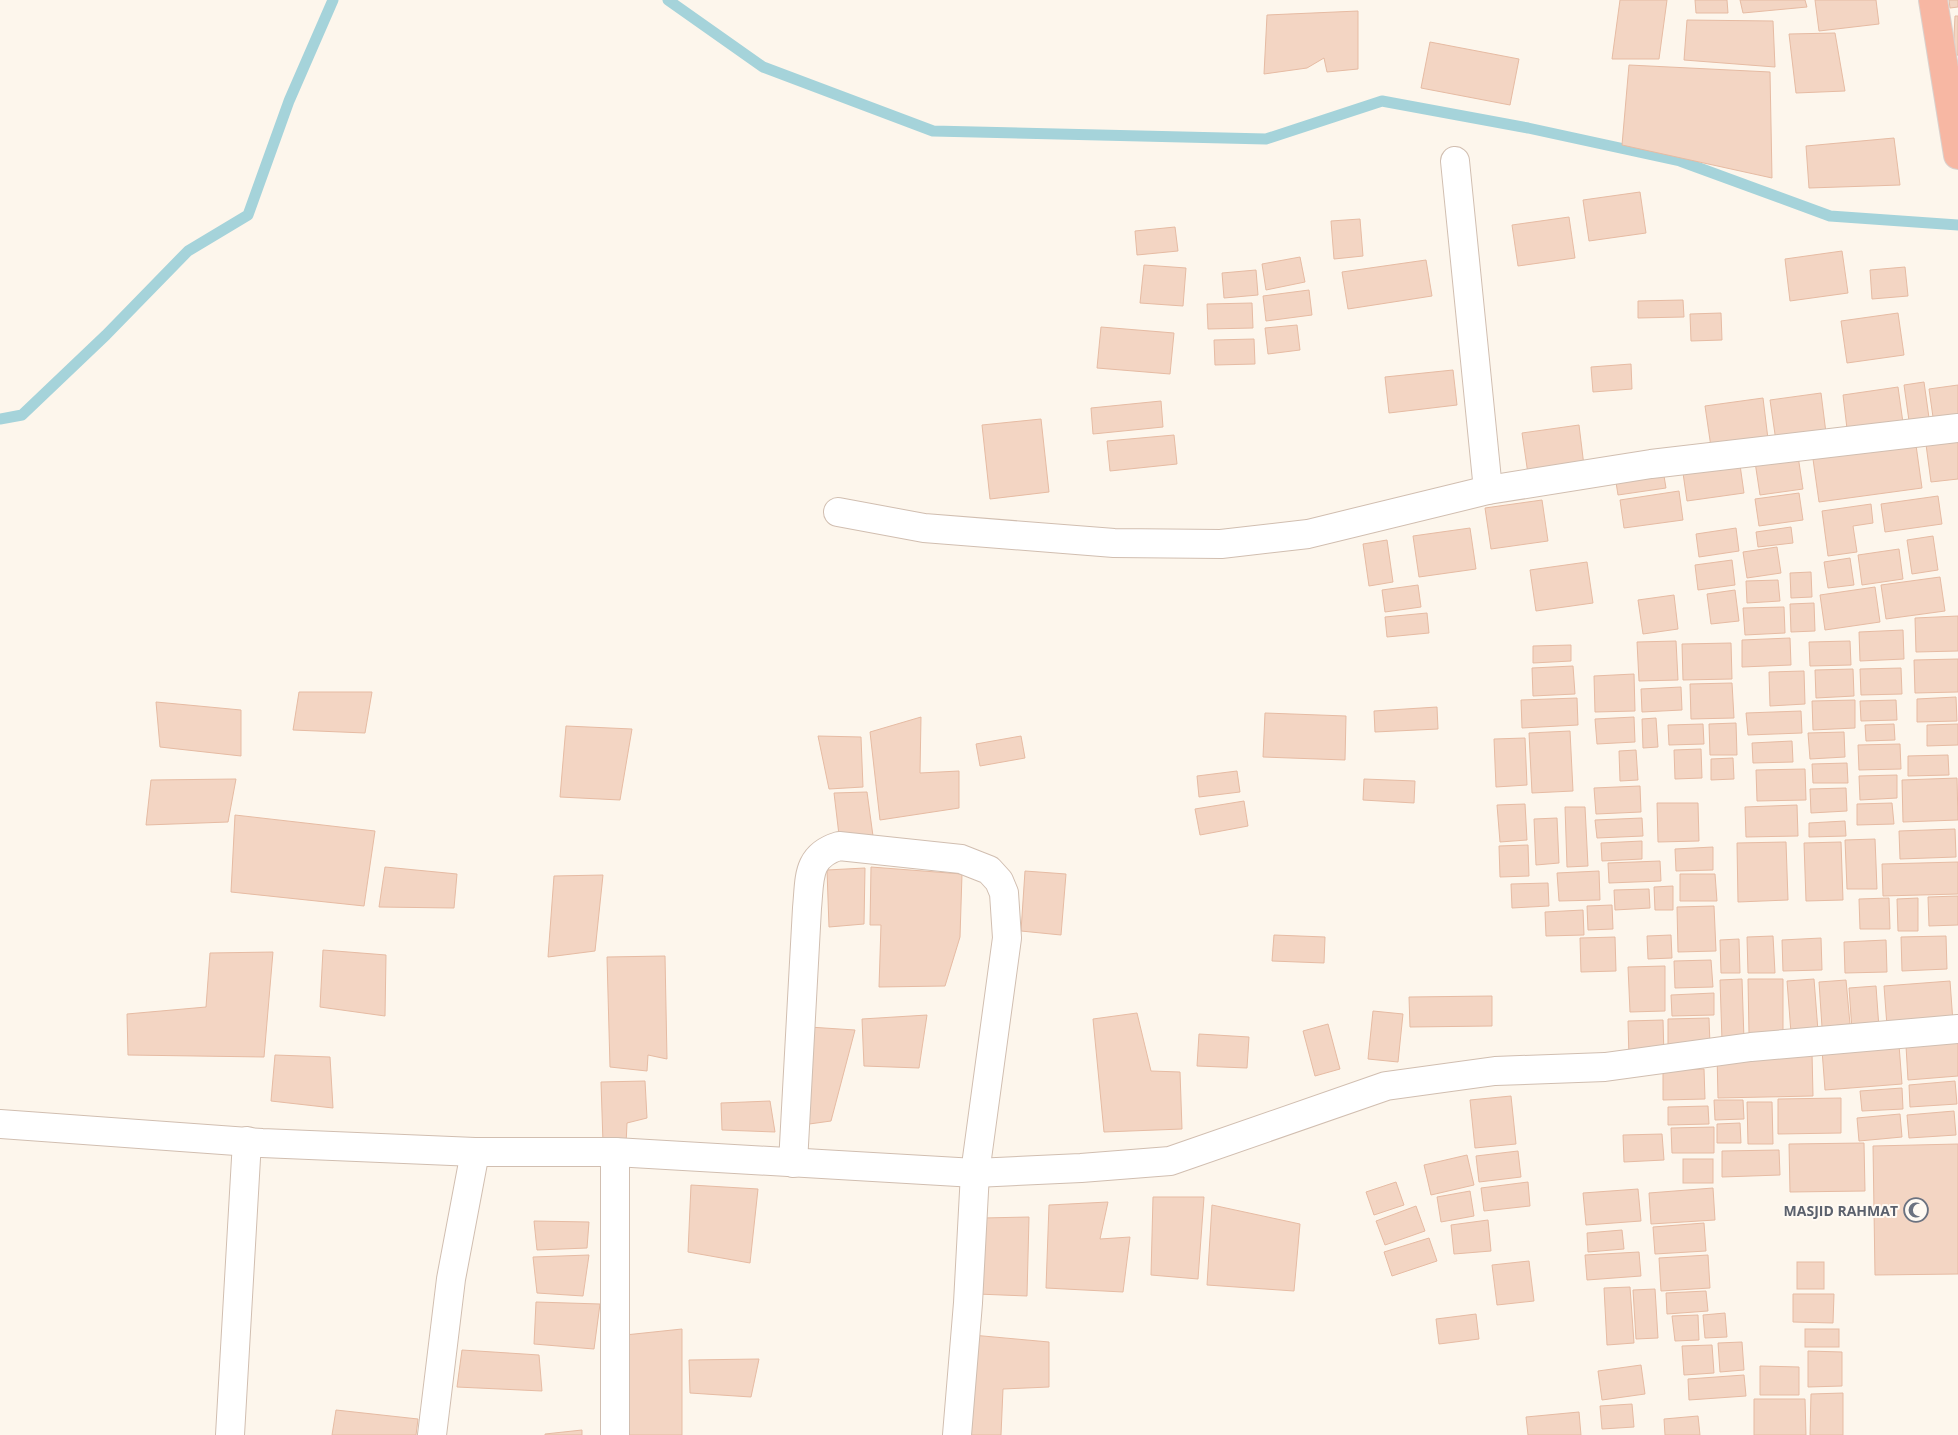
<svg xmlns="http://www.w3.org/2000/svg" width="1958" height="1435" viewBox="0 0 1958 1435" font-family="'Open Sans',sans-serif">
<rect width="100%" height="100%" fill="#fdf6ec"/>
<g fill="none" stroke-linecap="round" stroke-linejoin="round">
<g stroke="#a5d3da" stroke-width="11">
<polyline points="668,0 763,67 933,131 1266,139 1382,101 1528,128 1680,161 1830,216 1958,225"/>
<polyline points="0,419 22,415 106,335 188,251 248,215 289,101 333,0"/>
</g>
</g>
<g fill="#f3d5c3" stroke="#e6bba3">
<polygon points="1620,0 1667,0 1659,59 1612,59"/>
<polygon points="1695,0 1727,0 1728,13 1696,13"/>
<polygon points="1740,0 1805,0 1807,7 1743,13"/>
<polygon points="1815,0 1876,0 1879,24 1819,31"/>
<polygon points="1949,0 1958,0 1958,7 1950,8"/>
<polygon points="1358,11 1358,69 1327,72 1324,58 1307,68 1264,74 1267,15"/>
<polygon points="1955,16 1958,16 1958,55 1953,56"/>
<polygon points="1687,20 1773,21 1775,67 1684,60"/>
<polygon points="1835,33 1845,91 1796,93 1789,34"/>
<polygon points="1430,42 1519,59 1510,105 1421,88"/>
<polygon points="1629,65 1770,72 1772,178 1622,145"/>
<polygon points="1894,138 1900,185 1809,188 1806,146"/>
<polygon points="1640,192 1646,233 1589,241 1583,200"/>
<polygon points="1569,217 1575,258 1518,266 1512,225"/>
<polygon points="1360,219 1363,256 1334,259 1331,221"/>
<polygon points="1175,227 1178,251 1137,255 1135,231"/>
<polygon points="1842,251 1848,293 1790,301 1785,259"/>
<polygon points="1300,257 1305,282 1266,290 1262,264"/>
<polygon points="1426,260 1432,296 1348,309 1342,272"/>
<polygon points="1144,265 1186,268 1183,306 1140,303"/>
<polygon points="1905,267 1908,296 1872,299 1870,270"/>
<polygon points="1256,270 1258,295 1224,298 1222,273"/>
<polygon points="1309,290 1312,315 1266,321 1263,296"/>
<polygon points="1683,300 1684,317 1638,318 1638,301"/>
<polygon points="1252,303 1253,328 1208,329 1207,304"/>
<polygon points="1721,313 1722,340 1691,341 1690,314"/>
<polygon points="1898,313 1904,355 1847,363 1841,321"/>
<polygon points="1297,325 1300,350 1268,354 1265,328"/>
<polygon points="1101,327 1174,333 1170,374 1097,368"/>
<polygon points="1254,339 1255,364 1215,365 1214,340"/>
<polygon points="1631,364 1632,389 1593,392 1591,367"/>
<polygon points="1453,370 1457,405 1389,413 1385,377"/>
<polygon points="1924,382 1930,425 1910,428 1904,385"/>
<polygon points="1958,385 1958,421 1934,424 1929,389"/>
<polygon points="1898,387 1904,430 1848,437 1843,395"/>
<polygon points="1821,393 1827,441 1777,448 1770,400"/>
<polygon points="1763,398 1768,439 1711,447 1705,406"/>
<polygon points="1161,401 1163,427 1093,434 1091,408"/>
<polygon points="1041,419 1049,492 990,499 982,425"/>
<polygon points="1579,425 1584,466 1528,474 1522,433"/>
<polygon points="1958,432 1958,479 1931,482 1925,437"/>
<polygon points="1174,435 1177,464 1110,471 1107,441"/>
<polygon points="1915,438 1922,488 1819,502 1812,452"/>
<polygon points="1798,456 1803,489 1760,495 1755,462"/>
<polygon points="1740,465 1744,493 1687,501 1683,473"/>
<polygon points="1663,470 1666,488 1618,495 1615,476"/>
<polygon points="1679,491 1683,520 1624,528 1620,500"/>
<polygon points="1799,493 1803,520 1759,526 1755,499"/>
<polygon points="1938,496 1942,524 1885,532 1881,504"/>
<polygon points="1542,500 1548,541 1491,549 1485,508"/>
<polygon points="1871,504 1873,523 1853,526 1857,552 1828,556 1822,511"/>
<polygon points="1791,527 1793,543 1758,547 1756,532"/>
<polygon points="1470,528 1476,569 1419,577 1413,536"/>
<polygon points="1736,528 1739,551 1699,557 1696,534"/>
<polygon points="1933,536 1938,570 1912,574 1907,540"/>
<polygon points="1387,540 1393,582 1369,586 1363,544"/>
<polygon points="1777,547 1781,573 1747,578 1743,552"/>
<polygon points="1899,549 1903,579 1862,585 1858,555"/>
<polygon points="1850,558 1854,585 1828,588 1824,562"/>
<polygon points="1732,560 1735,585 1698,590 1695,565"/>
<polygon points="1587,562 1593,603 1536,611 1530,570"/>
<polygon points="1811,572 1812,597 1791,598 1790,573"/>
<polygon points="1940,577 1945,611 1886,619 1881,585"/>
<polygon points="1778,580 1780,601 1747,603 1746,581"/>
<polygon points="1418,585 1421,607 1385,612 1382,590"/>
<polygon points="1875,587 1880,622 1825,630 1820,595"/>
<polygon points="1735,590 1739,621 1711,624 1707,594"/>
<polygon points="1674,595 1678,629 1643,634 1638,600"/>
<polygon points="1814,603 1815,631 1791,632 1790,604"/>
<polygon points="1784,607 1785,633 1745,635 1743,608"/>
<polygon points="1427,613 1429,633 1387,637 1385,617"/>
<polygon points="1958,616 1958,651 1916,652 1915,618"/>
<polygon points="1903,630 1904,659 1860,661 1859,632"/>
<polygon points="1790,638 1791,665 1742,667 1742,640"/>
<polygon points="1676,641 1678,680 1639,681 1637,642"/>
<polygon points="1850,641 1851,665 1810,666 1809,642"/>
<polygon points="1731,643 1732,679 1683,680 1682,644"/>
<polygon points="1571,645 1571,661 1533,663 1533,646"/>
<polygon points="1958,659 1958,692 1915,693 1914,660"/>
<polygon points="1573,666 1575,694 1533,696 1532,668"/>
<polygon points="1901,668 1902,694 1861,695 1860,669"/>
<polygon points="1853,669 1854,696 1816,698 1815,670"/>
<polygon points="1804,671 1805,704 1770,706 1769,672"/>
<polygon points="1634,674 1635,711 1595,712 1594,676"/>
<polygon points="1732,683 1734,718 1691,719 1690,684"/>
<polygon points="1681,687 1682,710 1642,712 1641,689"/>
<polygon points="299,692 372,692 365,733 293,730"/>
<polygon points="1956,697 1957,721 1917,722 1917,699"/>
<polygon points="1577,698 1578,725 1522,728 1521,700"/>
<polygon points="1855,700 1855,728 1813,730 1812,701"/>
<polygon points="1896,700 1897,720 1861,721 1860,701"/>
<polygon points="156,702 241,710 241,756 160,747"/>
<polygon points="1437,707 1438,729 1375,732 1374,711"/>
<polygon points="1801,711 1802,733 1748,735 1746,713"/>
<polygon points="1265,713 1346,716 1345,760 1263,757"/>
<polygon points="921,717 920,773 959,771 959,808 880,820 870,732"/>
<polygon points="1634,717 1635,742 1597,744 1595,719"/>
<polygon points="1656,718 1658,747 1643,748 1642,719"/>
<polygon points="1736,723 1737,755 1710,755 1709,724"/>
<polygon points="1703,724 1704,744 1669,745 1668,725"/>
<polygon points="1894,724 1895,740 1866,741 1865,725"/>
<polygon points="1958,724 1958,745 1927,746 1927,725"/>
<polygon points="566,726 632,729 620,800 560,797"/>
<polygon points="1570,731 1573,791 1532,793 1529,733"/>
<polygon points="1844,732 1845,757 1810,759 1808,733"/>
<polygon points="818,736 861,737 863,787 829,789"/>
<polygon points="1021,736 1025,758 980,766 976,744"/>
<polygon points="1525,738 1527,785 1496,787 1494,739"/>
<polygon points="1792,741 1793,762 1753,763 1752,743"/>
<polygon points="1900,744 1901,769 1859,770 1858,745"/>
<polygon points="1701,749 1702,778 1675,779 1674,750"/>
<polygon points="1636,750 1638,780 1620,781 1619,751"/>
<polygon points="1948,755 1949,775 1908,776 1908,756"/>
<polygon points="1733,758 1734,779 1711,780 1711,759"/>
<polygon points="1847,763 1848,783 1813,783 1812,764"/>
<polygon points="1805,769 1806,800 1757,801 1756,770"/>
<polygon points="1237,771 1240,792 1199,797 1197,776"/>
<polygon points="1897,775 1897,798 1860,800 1859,776"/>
<polygon points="1957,778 1958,820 1903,822 1902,780"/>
<polygon points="236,779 228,822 146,825 151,780"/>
<polygon points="1364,779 1415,781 1414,803 1363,800"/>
<polygon points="1640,786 1641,812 1596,814 1594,788"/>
<polygon points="1846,788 1847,811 1811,813 1810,789"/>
<polygon points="867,792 873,836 839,835 834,793"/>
<polygon points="1244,801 1248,826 1200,835 1195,809"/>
<polygon points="1657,803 1698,803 1699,841 1658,842"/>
<polygon points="1892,803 1894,824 1857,825 1857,804"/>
<polygon points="1525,804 1527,840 1500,842 1497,805"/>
<polygon points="1797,805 1798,836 1746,837 1745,807"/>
<polygon points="1565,807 1585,807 1588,866 1567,867"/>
<polygon points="235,815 375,831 364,906 231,892"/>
<polygon points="1557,818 1559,863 1536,865 1534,819"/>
<polygon points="1642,818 1643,836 1597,838 1595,820"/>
<polygon points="1845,821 1846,836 1809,837 1809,823"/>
<polygon points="1955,829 1956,857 1900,859 1899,831"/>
<polygon points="1875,839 1877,889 1847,889 1845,840"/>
<polygon points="1642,841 1642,859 1602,861 1601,843"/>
<polygon points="1786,842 1788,900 1738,902 1737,843"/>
<polygon points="1841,842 1843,900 1806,901 1804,843"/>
<polygon points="1528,845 1529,876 1500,877 1499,846"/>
<polygon points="1713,847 1713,870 1676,871 1675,849"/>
<polygon points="1660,861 1661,881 1609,883 1608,863"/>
<polygon points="1958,862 1958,894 1883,896 1882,864"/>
<polygon points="385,867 457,874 454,908 379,907"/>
<polygon points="871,867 962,874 960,937 945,986 879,987 881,925 870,925"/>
<polygon points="865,868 864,924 829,927 827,870"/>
<polygon points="1025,871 1066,874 1061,935 1021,931"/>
<polygon points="1599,871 1600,900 1559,901 1557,873"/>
<polygon points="1680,874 1715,874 1717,901 1680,901"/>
<polygon points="603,875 595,951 548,957 554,876"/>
<polygon points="1548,883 1549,906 1512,908 1511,884"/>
<polygon points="1673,886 1673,910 1655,910 1654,887"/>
<polygon points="1649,889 1650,908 1615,910 1614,890"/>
<polygon points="1958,896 1958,925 1929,926 1928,897"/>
<polygon points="1889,898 1890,929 1860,929 1859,899"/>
<polygon points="1918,898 1918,931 1898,931 1897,899"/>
<polygon points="1612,905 1613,929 1588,930 1587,906"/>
<polygon points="1714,906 1716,951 1678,952 1677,907"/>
<polygon points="1583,910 1584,935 1546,936 1545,912"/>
<polygon points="1274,935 1325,937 1324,963 1272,961"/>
<polygon points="1671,935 1672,958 1648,959 1647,936"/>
<polygon points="1773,936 1775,973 1748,973 1747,937"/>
<polygon points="1946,936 1947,969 1902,971 1901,937"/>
<polygon points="1615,937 1616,971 1581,972 1580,938"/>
<polygon points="1821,938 1822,970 1783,971 1782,940"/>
<polygon points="1739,939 1740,973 1721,973 1720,940"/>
<polygon points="1886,940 1887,972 1845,973 1844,942"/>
<polygon points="323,950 386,955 385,1016 320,1007"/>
<polygon points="273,952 264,1057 128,1055 127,1014 206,1007 210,953"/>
<polygon points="665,956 667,1059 648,1055 647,1071 610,1067 607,957"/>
<polygon points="1711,960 1713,987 1675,988 1674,961"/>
<polygon points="1665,966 1665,1011 1630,1012 1628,967"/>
<polygon points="1742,979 1744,1040 1722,1041 1720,980"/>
<polygon points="1748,979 1783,979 1783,1032 1749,1033"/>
<polygon points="1814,979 1818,1031 1791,1033 1787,981"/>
<polygon points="1846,980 1850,1024 1822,1027 1819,982"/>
<polygon points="1950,981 1953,1022 1887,1026 1884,986"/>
<polygon points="1876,986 1879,1028 1852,1030 1849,988"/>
<polygon points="1714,993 1714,1015 1672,1016 1671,995"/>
<polygon points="1492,996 1492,1026 1410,1027 1409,997"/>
<polygon points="1373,1011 1403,1014 1398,1062 1368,1059"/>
<polygon points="1137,1013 1151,1071 1180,1072 1182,1129 1104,1132 1093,1019"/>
<polygon points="927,1015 919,1068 864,1066 862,1019"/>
<polygon points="1709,1018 1710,1045 1668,1046 1668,1019"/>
<polygon points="1663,1020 1664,1057 1629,1058 1628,1021"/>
<polygon points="1328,1024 1340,1069 1315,1076 1303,1031"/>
<polygon points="809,1027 855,1030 831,1121 802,1125"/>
<polygon points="1199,1034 1249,1037 1247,1068 1197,1066"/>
<polygon points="1958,1042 1958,1076 1908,1080 1906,1046"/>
<polygon points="1899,1045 1902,1084 1825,1090 1822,1050"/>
<polygon points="1812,1053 1813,1096 1718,1098 1717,1054"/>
<polygon points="275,1055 330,1057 333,1108 271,1101"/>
<polygon points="1704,1069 1705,1099 1663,1100 1663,1070"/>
<polygon points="645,1081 647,1118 627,1123 626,1145 603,1143 601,1082"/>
<polygon points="1955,1081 1957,1104 1910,1107 1909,1085"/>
<polygon points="1902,1088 1903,1109 1862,1111 1860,1091"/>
<polygon points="1511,1096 1516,1144 1475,1148 1470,1100"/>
<polygon points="1841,1098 1841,1133 1778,1134 1778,1099"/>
<polygon points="1714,1100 1743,1100 1744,1119 1715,1120"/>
<polygon points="770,1101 775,1132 722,1130 721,1103"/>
<polygon points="1747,1102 1772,1102 1773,1144 1748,1144"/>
<polygon points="1708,1106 1709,1124 1668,1125 1668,1107"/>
<polygon points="1954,1111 1956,1135 1909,1138 1907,1115"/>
<polygon points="1900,1114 1902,1137 1859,1141 1857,1118"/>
<polygon points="1740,1123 1741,1143 1717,1143 1717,1124"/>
<polygon points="1714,1127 1714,1153 1672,1153 1671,1128"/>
<polygon points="1662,1134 1664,1160 1624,1162 1623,1135"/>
<polygon points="1864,1143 1865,1191 1790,1192 1789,1144"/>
<polygon points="1958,1144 1958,1274 1875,1275 1873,1146"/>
<polygon points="1779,1150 1780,1175 1722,1177 1722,1151"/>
<polygon points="1518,1151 1521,1177 1479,1182 1476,1156"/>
<polygon points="1467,1155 1474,1185 1431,1195 1424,1165"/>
<rect x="1683" y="1159" width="30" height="24"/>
<polygon points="1396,1182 1404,1205 1374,1215 1366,1192"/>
<polygon points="1528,1182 1530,1206 1484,1211 1481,1188"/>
<polygon points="691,1185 758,1189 750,1263 688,1252"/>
<polygon points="1713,1188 1715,1220 1651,1224 1649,1193"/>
<polygon points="1638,1189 1641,1221 1586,1225 1583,1193"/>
<polygon points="1470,1191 1474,1216 1441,1222 1437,1197"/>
<polygon points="1153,1197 1204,1197 1198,1279 1151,1275"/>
<polygon points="1108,1202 1100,1239 1130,1237 1123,1292 1046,1288 1049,1205"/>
<polygon points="1212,1205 1300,1224 1294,1291 1207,1285"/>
<polygon points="1416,1206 1425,1231 1385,1245 1376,1221"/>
<polygon points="1029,1217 1027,1296 977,1294 983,1218"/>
<polygon points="1488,1220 1491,1251 1454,1254 1451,1225"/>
<polygon points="534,1221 589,1222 587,1248 537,1250"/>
<polygon points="1704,1223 1706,1251 1655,1254 1653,1227"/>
<polygon points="1622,1230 1624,1249 1588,1252 1587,1233"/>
<polygon points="1429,1238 1437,1261 1392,1276 1384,1252"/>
<polygon points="1639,1252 1641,1276 1587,1280 1585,1255"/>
<polygon points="589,1255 583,1296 537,1293 533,1257"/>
<polygon points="1708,1255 1710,1288 1661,1291 1659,1258"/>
<polygon points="1529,1261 1534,1301 1497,1305 1492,1265"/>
<rect x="1797" y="1262" width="27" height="27"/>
<polygon points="1630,1287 1634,1343 1607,1345 1604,1288"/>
<polygon points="1655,1289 1658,1338 1636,1339 1633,1290"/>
<polygon points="1706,1291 1708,1311 1667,1314 1666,1293"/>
<polygon points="1793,1294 1834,1294 1833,1323 1793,1322"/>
<polygon points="536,1302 600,1304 594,1349 534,1344"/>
<polygon points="1725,1313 1727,1337 1705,1338 1703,1315"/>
<polygon points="1476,1314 1479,1339 1439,1344 1436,1319"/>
<polygon points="1698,1315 1699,1340 1675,1341 1672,1316"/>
<polygon points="682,1329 682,1435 625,1435 625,1335"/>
<rect x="1805" y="1329" width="34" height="18"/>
<polygon points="972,1335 1049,1342 1049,1387 1003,1389 1001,1435 966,1435"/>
<polygon points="1742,1342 1744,1370 1720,1372 1718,1343"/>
<polygon points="1712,1345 1714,1373 1684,1375 1682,1346"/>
<polygon points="462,1350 539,1355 542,1391 457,1387"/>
<polygon points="1808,1351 1842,1352 1842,1386 1808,1387"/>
<polygon points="759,1359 751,1397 690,1393 689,1360"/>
<polygon points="1641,1365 1645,1394 1602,1400 1598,1371"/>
<polygon points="1760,1366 1799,1367 1799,1395 1760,1395"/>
<polygon points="1744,1375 1746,1396 1689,1400 1688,1379"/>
<polygon points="1843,1393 1843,1435 1810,1435 1811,1394"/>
<polygon points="1754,1399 1805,1399 1806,1435 1754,1435"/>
<polygon points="1632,1404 1634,1427 1602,1429 1600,1406"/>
<polygon points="336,1410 418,1419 416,1435 332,1435"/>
<polygon points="1579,1412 1581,1435 1528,1435 1526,1417"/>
<polygon points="1698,1416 1700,1435 1665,1435 1664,1419"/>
<polygon points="582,1430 582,1435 545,1435 545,1434"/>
</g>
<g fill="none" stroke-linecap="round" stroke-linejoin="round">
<g stroke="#d1beb0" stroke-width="30">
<g id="minor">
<polyline points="1455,161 1488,490"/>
<polyline points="838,512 924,528 1114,543 1221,544 1308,534 1488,490 1651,464 1958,428"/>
<polyline points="0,1124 262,1143 475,1152 615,1152 975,1173 1081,1168 1170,1161 1386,1086 1495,1071 1605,1067 1751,1047 1958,1029"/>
<path d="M793 1163 807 908C810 879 806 856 839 846L961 859 989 870 999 881 1004 893 1007 938 975 1173 968 1303 957 1435"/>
<polyline points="230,1435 247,1141"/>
<polyline points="432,1435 451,1279 475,1152"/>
<polyline points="615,1435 615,1152"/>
</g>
</g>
<g stroke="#dad1cd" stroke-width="30">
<polyline id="highway" points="1933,0 1958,155"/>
</g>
<use href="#minor" stroke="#fff" stroke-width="28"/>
<use href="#highway" stroke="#f7b7a3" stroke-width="28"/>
</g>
<defs>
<g id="mosque-ring" transform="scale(1.25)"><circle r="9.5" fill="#fffaf3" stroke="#6b7280" stroke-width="1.5"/><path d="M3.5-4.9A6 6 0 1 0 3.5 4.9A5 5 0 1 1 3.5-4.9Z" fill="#6b7280"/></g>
</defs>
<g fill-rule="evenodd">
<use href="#mosque-ring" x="1916" y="1210"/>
</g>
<g text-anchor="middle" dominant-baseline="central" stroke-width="4" stroke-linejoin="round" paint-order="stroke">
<g font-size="14" font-weight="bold" fill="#5b616d" stroke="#fffaf3" text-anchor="end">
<text x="1898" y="1210">MASJID RAHMAT</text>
</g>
</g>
</svg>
